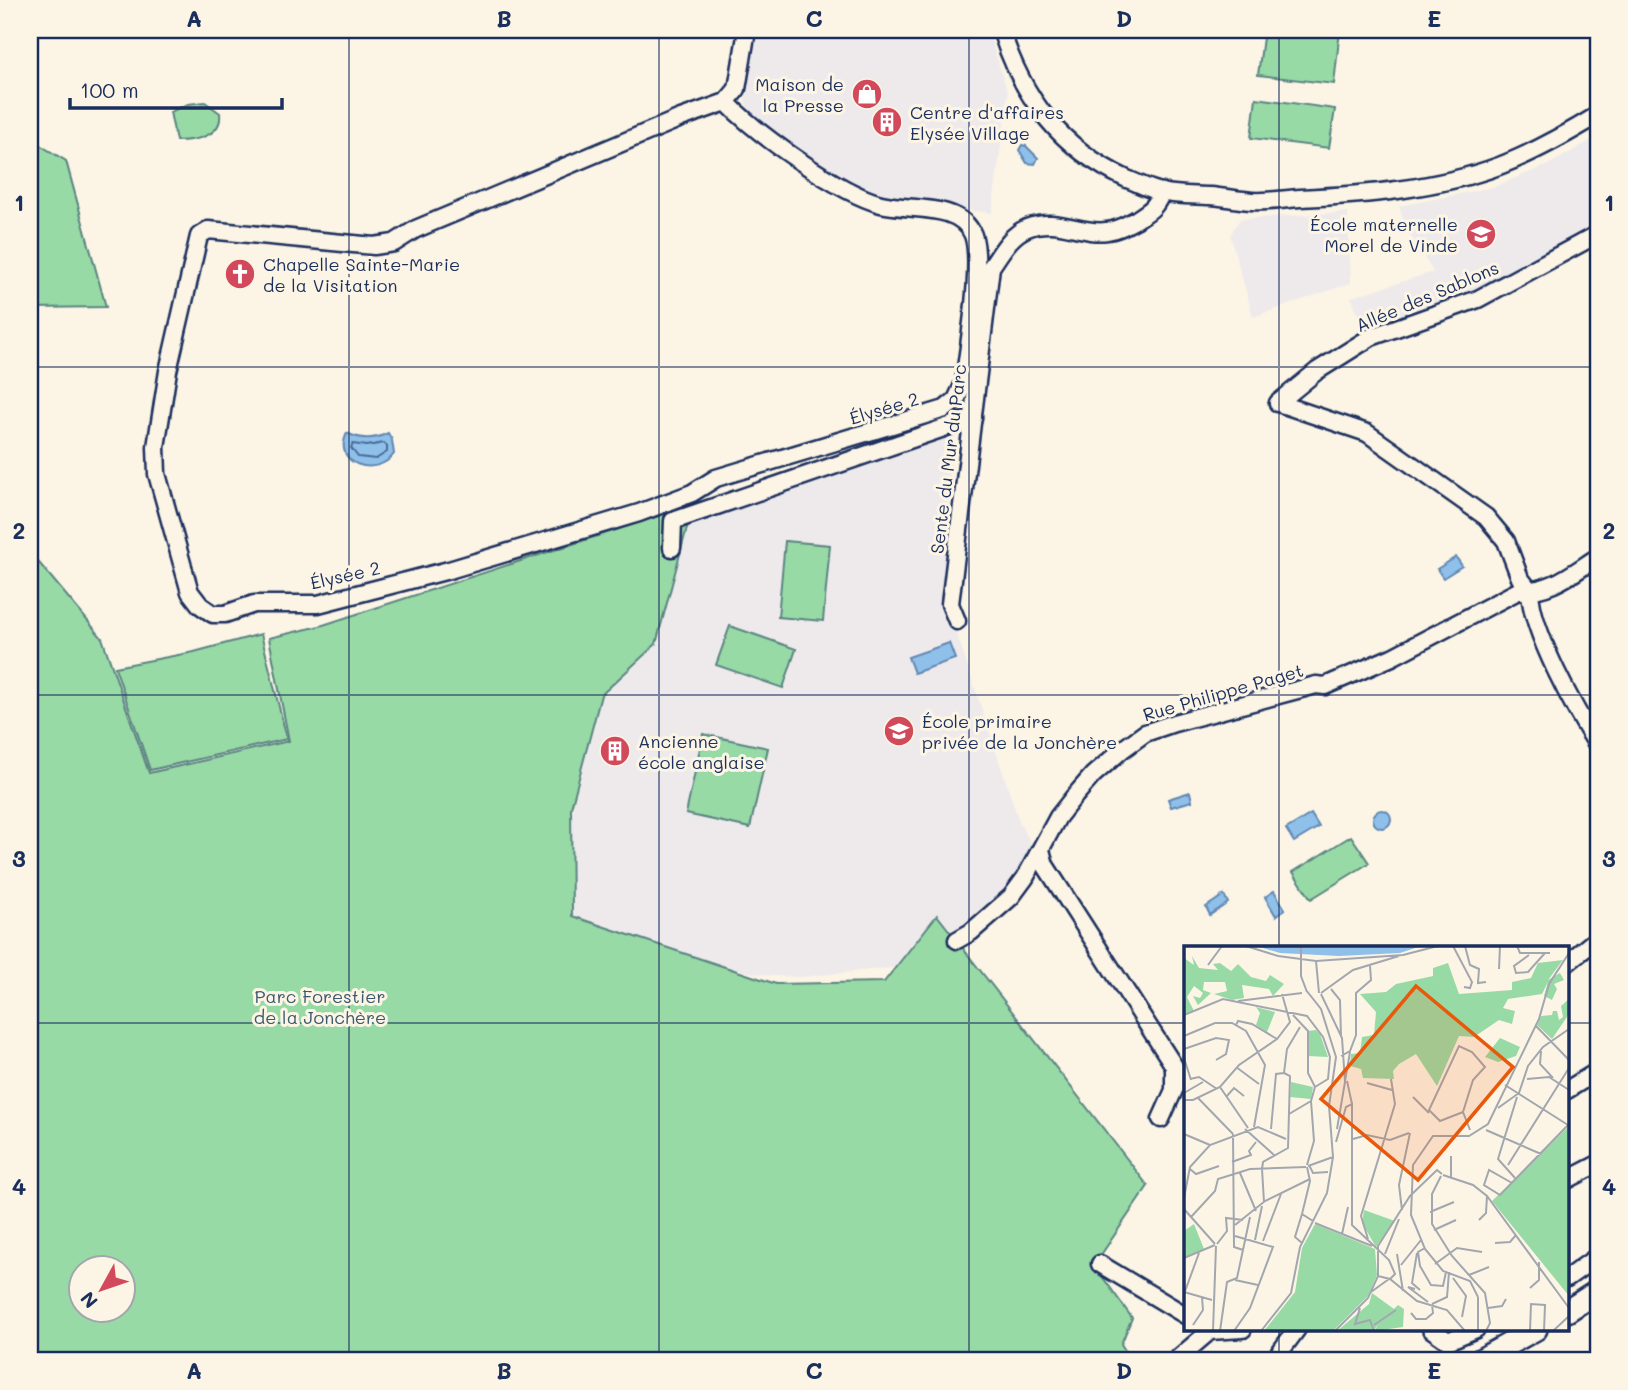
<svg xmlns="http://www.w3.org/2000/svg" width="1628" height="1390" viewBox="0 0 1628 1390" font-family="Mali,sans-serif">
<rect width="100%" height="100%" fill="#fcf5e5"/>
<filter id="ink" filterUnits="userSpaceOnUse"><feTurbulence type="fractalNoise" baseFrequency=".0143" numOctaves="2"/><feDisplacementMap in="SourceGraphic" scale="14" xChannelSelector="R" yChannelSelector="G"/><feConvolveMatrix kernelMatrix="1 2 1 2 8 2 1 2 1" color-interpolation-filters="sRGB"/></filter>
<g filter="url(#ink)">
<g fill="#eeeaeb">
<polygon points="755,30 988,30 1008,93 992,213 880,201 842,184 751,119 745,100"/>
<polygon points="1598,136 1598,228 1484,291 1364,329 1351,297 1433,272 1405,227 1399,206 1493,187 1548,165"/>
<polygon points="1348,212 1351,283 1253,317 1230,235 1240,219"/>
<polygon points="961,420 956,431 949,474 945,598 1020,824 1036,851 1012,892 953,937 911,962 891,968 802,977 772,976 608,949 536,955 601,695 656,644 693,505"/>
</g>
<g fill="#98daa6" stroke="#5a8482" stroke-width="2" fill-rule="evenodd">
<polygon points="1264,30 1340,30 1334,84 1258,75"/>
<polygon points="1256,98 1335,109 1329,148 1251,138"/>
<path d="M205 102 220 113C223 137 193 141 176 141L170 112 188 104Z"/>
<polygon points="30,139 66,161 106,307 30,308"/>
<path d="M693 505 656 644 601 695 571 808 572 916 776 984 884 982 937 915 1148 1186 1094 1265 1132 1318 1121 1344 1131 1360H30V552L102 638 149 773 289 741 269 638 320 626ZM80 1268H122V1310H80Z"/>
<polygon points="785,541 830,545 823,621 778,617"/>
<polygon points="730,626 796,649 783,688 716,665"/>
<polygon points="261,634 287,739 150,770 115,667 194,652"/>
<polygon points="703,734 768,748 750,828 686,814"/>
<polygon points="1351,836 1369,863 1311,899 1293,872"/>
</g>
<g fill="#8ec0ea" stroke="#6086b2" stroke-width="2">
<polygon points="1022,145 1026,146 1038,158 1035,164 1027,163 1019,150"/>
<path d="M347 433C360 440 375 440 388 433L392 440 394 454C377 478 331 465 347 433Z"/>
<polygon points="1456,557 1462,566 1443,578 1437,569"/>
<polygon points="949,643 955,659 914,673 908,657"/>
<polygon points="1190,792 1192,801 1171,807 1168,799"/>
<circle cx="1382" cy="819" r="9"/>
<polygon points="1311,814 1319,827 1294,842 1286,829"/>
<polygon points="1274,891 1285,909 1276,916 1265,897"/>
<polygon points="1224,895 1228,903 1210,915 1206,907"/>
</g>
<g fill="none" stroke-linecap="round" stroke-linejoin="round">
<polygon stroke="#496996" stroke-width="2" points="384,443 387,446 387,452 376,459 358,457 351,448 353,444 367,446"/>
<g stroke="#1b2f5e" stroke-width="21">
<g id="minor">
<path d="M1001 30C1023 99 1060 148 1127 179 1138 183 1150 190 1162 192 1177 196 1194 195 1210 196 1224 197 1238 200 1252 201 1268 202 1284 199 1300 198 1365 195 1437 189 1499 166 1533 153 1567 134 1598 115"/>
<path d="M726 102C757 134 839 193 881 204 909 211 960 202 973 235 983 261 968 351 964 383L956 400 945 409 716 478 692 493 639 513 449 570 318 604H254L225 614H213L200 605 190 592 157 474 156 447 168 371 199 236 208 230 374 246 394 243 416 229 681 118 726 102 737 89 747 30"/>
<polyline points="1278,403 1317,371 1371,337 1478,299 1598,234"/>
<polyline points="1278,403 1367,433 1486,517 1506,541 1520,578 1530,591"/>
<polyline points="672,548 673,521 973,418"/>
<path d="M1530 591C1531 631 1576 712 1598 746"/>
<path d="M957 621 950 604 991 267C1001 253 1010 235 1027 228 1057 216 1080 235 1107 231 1118 230 1128 224 1137 219 1151 210 1155 208 1162 192"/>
<polyline points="1041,850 1045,865 1174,1066 1174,1090 1161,1119"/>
<path d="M957 940 971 932 1011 897 1025 878 1058 817 1073 798 1093 775 1123 749 1145 733 1174 723 1316 685 1325 686 1392 657 1518 591C1551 592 1571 574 1598 557"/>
<polyline points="1567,963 1598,938"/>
<polyline points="1567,1090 1598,1071"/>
<polyline points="1567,1180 1598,1164"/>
<polyline points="1100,1264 1185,1315"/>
<polyline points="1567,1278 1598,1256"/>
<polyline points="1431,1329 1448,1341 1476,1329"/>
<polyline points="1176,1360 1210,1331 1243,1329"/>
<polyline points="1274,1360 1297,1329"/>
</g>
</g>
<g stroke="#1b2f5e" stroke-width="26">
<g id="major">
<polyline points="1567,1311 1598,1291"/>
<polyline points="1480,1360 1536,1329"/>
</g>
</g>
<use href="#minor" stroke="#fcf5e5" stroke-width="16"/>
<use href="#major" stroke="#fcf5e5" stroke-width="21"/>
</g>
</g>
<path fill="none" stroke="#1b2f5e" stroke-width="2" stroke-opacity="0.55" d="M349 30V1360M659 30V1360M969 30V1360M1279 30V947M30 367H1598M30 695H1598M30 1023H1185M1567 1023H1598M1279 1329V1360"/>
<defs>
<g id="shop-disc" transform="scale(1.575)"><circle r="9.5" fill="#d1495b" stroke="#fcf5e5"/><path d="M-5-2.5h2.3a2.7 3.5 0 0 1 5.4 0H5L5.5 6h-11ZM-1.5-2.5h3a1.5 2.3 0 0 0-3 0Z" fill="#fff"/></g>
<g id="building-disc" transform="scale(1.575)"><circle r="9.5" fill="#d1495b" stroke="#fcf5e5"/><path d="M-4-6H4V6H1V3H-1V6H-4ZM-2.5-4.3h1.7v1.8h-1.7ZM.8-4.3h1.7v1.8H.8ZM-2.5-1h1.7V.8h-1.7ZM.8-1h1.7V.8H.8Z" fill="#fff"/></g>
<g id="school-disc" transform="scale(1.575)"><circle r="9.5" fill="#d1495b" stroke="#fcf5e5"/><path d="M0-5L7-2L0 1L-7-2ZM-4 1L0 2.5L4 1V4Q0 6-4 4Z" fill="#fff"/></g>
<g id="church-disc" transform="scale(1.575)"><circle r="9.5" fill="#d1495b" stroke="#fcf5e5"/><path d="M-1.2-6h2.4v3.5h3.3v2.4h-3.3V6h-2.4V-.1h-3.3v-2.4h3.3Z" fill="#fff"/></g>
</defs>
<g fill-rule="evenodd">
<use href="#shop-disc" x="867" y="94"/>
<use href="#building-disc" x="887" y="122"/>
<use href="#school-disc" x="1481" y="234"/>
<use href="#church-disc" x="240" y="274"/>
<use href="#school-disc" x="899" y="731"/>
<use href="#building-disc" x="615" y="751"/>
</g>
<g text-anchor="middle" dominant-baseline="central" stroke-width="6" stroke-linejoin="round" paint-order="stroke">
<g font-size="18" fill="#1b2f5e" stroke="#fcf5e5" text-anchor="start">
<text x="844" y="84" text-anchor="end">Maison de<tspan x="844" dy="21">la Presse</tspan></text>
<text x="910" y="112">Centre d'affaires<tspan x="910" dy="21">Elysée Village</tspan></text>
<text x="1458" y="224" text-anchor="end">École maternelle<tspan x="1458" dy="21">Morel de Vinde</tspan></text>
<text x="263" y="264">Chapelle Sainte-Marie<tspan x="263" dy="21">de la Visitation</tspan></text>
<text x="922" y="721">École primaire<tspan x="922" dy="21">privée de la Jonchère</tspan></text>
<text x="638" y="741">Ancienne<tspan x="638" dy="21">école anglaise</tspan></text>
</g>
<g font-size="18" fill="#1b2f5e" stroke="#fcf5e5">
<text transform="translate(1427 296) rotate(-23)">Allée des Sablons</text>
<text transform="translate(884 408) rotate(-17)">Élysée 2</text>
<text transform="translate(948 459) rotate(-83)">Sente du Mur du Parc</text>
<text transform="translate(345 575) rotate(-13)">Élysée 2</text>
<text transform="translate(1223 692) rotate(-16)">Rue Philippe Paget</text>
</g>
<g font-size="18" fill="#3a5a70" stroke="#fcf5e5">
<text x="320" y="996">Parc Forestier<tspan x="320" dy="21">de la Jonchère</tspan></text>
</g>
</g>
<g transform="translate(1184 946)">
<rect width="385" height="385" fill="#fcf5e5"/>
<path d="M8 10 15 22 34 24 29 18 36 17 47 25 54 18 67 31 82 35 86 29 100 38 89 50 85 43 58 39 60 52 48 54 30 48 43 45 41 36H20L19 44 27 47 14 59 9 50 16 52 19 47 10 40 3 51 10 65 0 68V12L10 19ZM379 14 364 34 376 27 380 34 370 38 373 43 368 54 360 50 364 36 358 48 324 53 319 62 331 65 328 78 315 74 290 91 275 90 253 140 232 108 215 118 209 125 210 133 179 132 177 123 166 120 167 108 176 107 178 91 190 89 192 66 176 48 202 46 212 38 249 30V22L264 17 275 48 328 44V36L347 32 354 17ZM385 53V68L368 93 353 79 357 70 368 69 369 65H373L375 74 379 71 377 60ZM72 61 91 66 83 86 72 79 76 67ZM132 84 136 88 144 111 124 110V85ZM316 92 336 101 332 110 314 116 301 111ZM107 136 129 141 127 153 106 151ZM385 180V350L308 255ZM180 264 211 275 192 301 178 277ZM10 278 20 303 0 312V285ZM131 278 191 303 193 329 184 350 149 385H80L111 346 118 302ZM188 347 210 363 214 359 220 363 219 381 191 385 194 378 190 385H153L185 358Z" fill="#98daa6"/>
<path d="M72 0H237L216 7 155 10 96 7Z" fill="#8ec0ea"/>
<path fill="none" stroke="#a2a6af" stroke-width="2" d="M62 0 94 10 132 15 219 9 254 0M117 0V30L123 46M269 0 288 36 286 42 280 41M281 0 286 19 295 23 294 37 302 36M333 0 336 7H366M345 9 330 20 332 27 344 26 361 7M132 15 135 47M24 19 38 0M315 23 316 0M147 43 156 54 157 91M137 47 169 24 215 10M137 48 158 92 161 136 153 183M54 55 118 47M0 69 39 53 123 70 139 91 146 111 144 133 131 141M109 69 124 85V127L131 141M52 79 54 75 68 78 93 93M352 80 385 114M0 90 31 77H48L62 85 81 119 70 181M0 103 32 92 45 94 42 108 32 114M357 105 356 118 369 132M157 110 166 105 172 89V47L187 34 186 20M0 112 7 134M52 121 75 138M100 127 103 103 116 81M6 133 15 131 33 143M343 133 365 131 385 144M161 135 166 106M163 135 168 158M183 137 208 144M321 139 384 179M36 141 64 182M0 147 19 136M42 151 50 142 60 150M229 151 245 167M14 152 49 188M0 154H9L36 141 55 119 93 93 106 76 98 48M314 162 335 147 344 120 359 101 385 83M279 166 256 175 245 164 275 100 288 106 301 121 289 134 279 166 286 184M105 168 127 155M61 183 90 209M87 183 92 128 100 127M302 184 357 208M0 188 26 199M49 188 50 301 59 304M169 193 183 189 206 194 225 187M152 196 162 161 168 158V279L205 314 211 328 206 333M48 216 67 209 65 205 72 196M123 219 130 195 127 155 131 141M125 219 129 227 144 226M324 219 385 122M124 220 149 211M123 221 126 235 118 268 129 275M6 223 12 228 35 220M78 223 79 216 104 202 106 130 100 127M78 223 80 256M56 227 72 265M259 229 289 239 303 250 385 362M257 230 248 248V278L268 310 301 347 306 377 302 385M267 232V210M331 232 314 213 333 151M328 237 305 224 300 239 316 249 385 178M0 252 6 221 26 199 74 181 102 193M0 263 31 298M218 264 215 239 226 187M246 266 270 256M7 271 31 245 34 233 66 223 122 221M295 274 302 267 303 250M131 277 188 300M51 279 81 255 126 233M250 284 272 274M158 288 164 261M184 293 177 270 211 158 207 133M71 294 78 260M79 295 97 248M118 297 111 291 118 268M311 297 326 296 332 289M33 298 43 285 42 272 59 274M241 302 234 306 236 320 247 339 259 340 262 326M233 307 228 337 236 344M201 308 215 273M213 308 219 345M0 312 31 299M251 318 273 302 298 306M217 319 237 294M285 329 305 321M194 330 206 333 233 355 263 364 281 385M269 332 282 350 278 371M51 334 74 339M346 342 355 334V316M231 343 224 341 244 356M0 346 28 354M187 346 205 333M0 348 15 307M294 351 286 335 259 325 241 303 227 269 229 219 249 190H285L304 178 355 73 365 38 385 7M248 358 263 351 265 326M176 362 171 378 186 374 190 385M304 362 318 360 322 353M227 367 232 373H242L249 367 248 359M9 379 19 364 18 351M190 379 212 364M29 385 32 300M36 385 43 336 53 332 66 271M50 385 66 362 89 301 51 290M77 385 107 347 116 301 143 247 149 211 145 160 152 111 137 63 122 44M151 385 184 352 194 330V300L226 250 253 224 258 228M294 385V351M346 385 347 358 361 359 360 385M369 385 385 370"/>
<path fill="#e8590c" fill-opacity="0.15" stroke="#e8590c" stroke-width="3.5" d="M232 40 329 121 234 234 137 153Z"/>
<rect width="385" height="385" fill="none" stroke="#1b2f5e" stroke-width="3.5"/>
</g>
<rect width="1628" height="1390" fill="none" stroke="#fcf5e5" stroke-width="77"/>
<g transform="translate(102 1289) rotate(230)"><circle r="33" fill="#fcf5e5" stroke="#a2a6af" stroke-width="2"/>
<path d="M0-5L12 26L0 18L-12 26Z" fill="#d1495b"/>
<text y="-10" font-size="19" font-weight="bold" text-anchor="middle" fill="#1b2f5e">N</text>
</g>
<path d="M70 98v10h212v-10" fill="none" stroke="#1b2f5e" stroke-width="3.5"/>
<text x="80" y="98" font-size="21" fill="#1b2f5e" stroke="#fcf5e5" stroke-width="5" paint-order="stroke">100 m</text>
<rect x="38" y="38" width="1552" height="1314" fill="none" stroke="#1b2f5e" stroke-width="2.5"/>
<g font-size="23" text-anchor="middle" font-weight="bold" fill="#1b2f5e">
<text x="194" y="27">A</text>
<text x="504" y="27">B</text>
<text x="814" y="27">C</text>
<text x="1124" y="27">D</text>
<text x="1434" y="27">E</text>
<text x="19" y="211">1</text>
<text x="1609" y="211">1</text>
<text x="19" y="539">2</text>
<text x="1609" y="539">2</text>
<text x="19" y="867">3</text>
<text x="1609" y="867">3</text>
<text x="19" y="1195">4</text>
<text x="1609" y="1195">4</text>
<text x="194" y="1379">A</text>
<text x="504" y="1379">B</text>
<text x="814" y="1379">C</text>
<text x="1124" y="1379">D</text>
<text x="1434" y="1379">E</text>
</g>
</svg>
